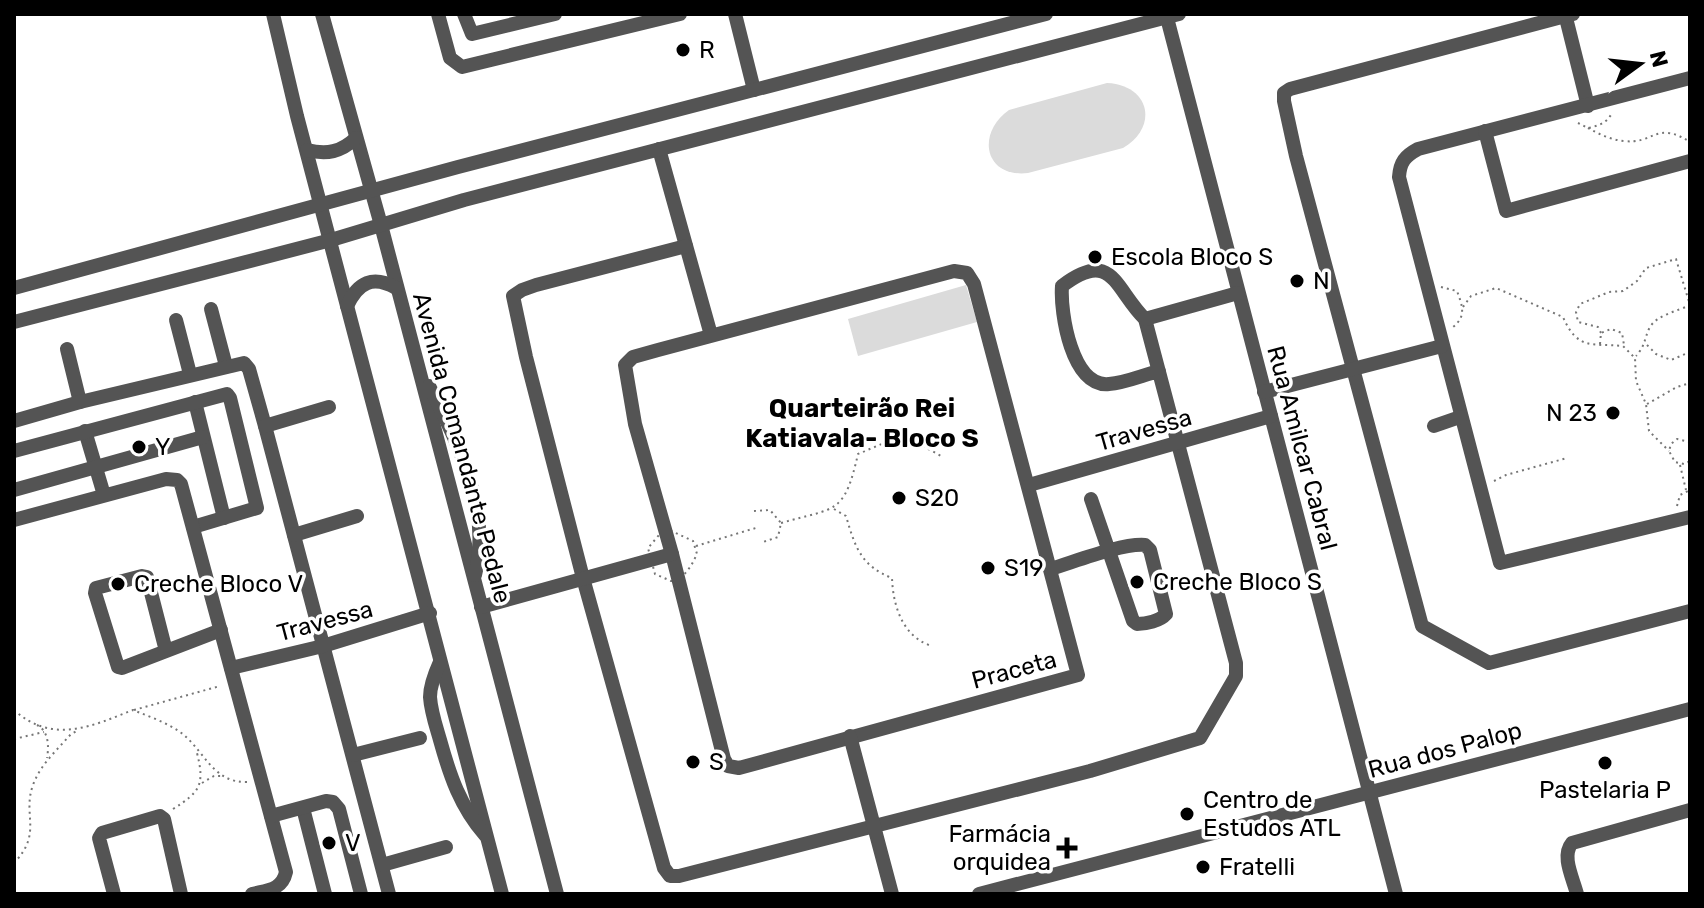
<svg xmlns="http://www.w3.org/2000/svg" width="1704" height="908" viewBox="0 0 1704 908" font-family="Rubik,sans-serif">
<rect width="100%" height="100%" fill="#fff"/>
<g fill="#dbdbdb">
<path d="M1107 83C1150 85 1159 127 1123 148L1028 173C984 178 976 133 1009 110Z"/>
<polygon points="966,285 977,322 858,356 848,319"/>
</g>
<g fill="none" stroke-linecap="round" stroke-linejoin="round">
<g stroke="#767676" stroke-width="2" stroke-dasharray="2 4" stroke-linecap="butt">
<path d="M1578 123 1588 128C1598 126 1607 123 1612 113"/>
<path d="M1588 128C1599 134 1611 140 1624 141 1653 145 1656 120 1690 142"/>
<path d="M1441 287 1457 291C1462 305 1467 316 1453 327"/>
<path d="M1463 307 1471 296 1496 288 1563 317C1578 351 1592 343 1623 346L1635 358 1636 381 1646 404 1649 431 1669 451"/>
<path d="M1601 333 1598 327 1578 322 1576 312 1580 304 1609 292 1623 291 1637 281 1646 268 1676 259 1690 305C1678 311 1657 315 1650 327 1644 338 1646 345 1636 356"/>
<polyline points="1600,344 1601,333 1611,329 1622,333 1624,345"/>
<polyline points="1647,345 1656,354 1671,360 1690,352"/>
<polyline points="1647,404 1677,387 1690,383"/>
<polyline points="1690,442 1677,439 1671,444 1669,451 1675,462 1684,464 1690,461"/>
<polyline points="1680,465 1686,490"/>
<polyline points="1494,481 1506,475 1567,458"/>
<polyline points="1677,506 1680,495 1690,490"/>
<path d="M834 509 846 516C855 547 861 566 892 578 893 605 902 635 929 645"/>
<polyline points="754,511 770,510 781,523 778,537 763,542"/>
<path d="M781 523C837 507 844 515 858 454L903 435 941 456"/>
<polygon points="665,528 693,541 697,554 691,566 679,581 671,581 655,574 648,548"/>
<polyline points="696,546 759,527"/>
<path d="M14 710C53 745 92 726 133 710 150 717 169 723 184 735 205 753 214 783 247 782"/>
<polyline points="134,710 220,686"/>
<path d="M37 725C49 731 49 747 47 758"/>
<polyline points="14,739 44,732"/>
<polyline points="202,783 214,776 222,776"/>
<path d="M173 809C200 792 205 785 197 753"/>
<path d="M14 863C43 833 22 815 33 785 40 765 57 750 71 734L77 731"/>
</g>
<g stroke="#545454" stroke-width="14">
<polyline points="273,14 297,116 502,894"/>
<polyline points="322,14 381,225 557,894"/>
<polyline points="438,14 450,58 462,67 680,14"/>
<polyline points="464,14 472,34 555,14"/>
<polyline points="735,14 754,90"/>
<polyline points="1166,14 1396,894"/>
<polyline points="1565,14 1588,106"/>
<polyline points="1573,14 1290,89 1284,93 1284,101 1296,156 1422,626 1489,663 1690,611"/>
<path d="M1690 78 1418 149C1405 156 1400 162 1399 177L1500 563 1690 517"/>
<polyline points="1485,131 1506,211 1690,161"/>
<polyline points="659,149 711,335"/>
<path d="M307 150C327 155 341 152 356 138"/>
<path d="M686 246 536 285 522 290 513 296 526 357 583 578 664 868 670 876H679L1090 771 1200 738 1236 676V663L1145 319C1115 290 1113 247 1062 286 1060 313 1072 388 1109 384 1125 383 1143 375 1159 371"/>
<polygon points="954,271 967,273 974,284 1078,675 739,768 728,766 724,759 672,554 635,424 625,365 633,357 658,350"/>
<polyline points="14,288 458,167 1046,14"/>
<path d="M347 306C358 282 373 275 396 288"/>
<polyline points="211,309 226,366"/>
<polyline points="1145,319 1238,293"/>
<polyline points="176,320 190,374"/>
<polyline points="14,322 331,240 464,200 1179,14"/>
<polyline points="67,349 80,402"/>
<path d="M429 386C458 443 492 509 475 575"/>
<polyline points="1264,392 1442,346"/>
<polyline points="195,402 224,518"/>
<polyline points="14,421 80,402 244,363 249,369 265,426 389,894"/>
<polyline points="265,426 329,407"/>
<polyline points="1434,426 1460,417"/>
<polyline points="85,431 104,495"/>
<polyline points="14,451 227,394 230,398 257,508 193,527"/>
<polyline points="1029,485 1271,416"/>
<polyline points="14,490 203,437"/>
<path d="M14 520 166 479 177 480 181 484 286 872C282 890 268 890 252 894"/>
<polyline points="294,535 357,516"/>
<path d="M1050 569C1074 562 1122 543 1145 545L1150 550 1166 614C1160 621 1146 624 1137 624L1133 621 1091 499"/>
<polyline points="481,607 672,554"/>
<polyline points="166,651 147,577 142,576 96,588 95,593 118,667 122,668 221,630"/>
<path d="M440 662C435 673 430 685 430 697 431 712 436 726 440 740 450 776 460 806 485 835"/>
<polyline points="231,668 323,646 430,613"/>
<polyline points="850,736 892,894"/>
<polyline points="353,755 420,738"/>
<polyline points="303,808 325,894"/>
<polyline points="271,816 326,801 333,802 339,809 361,894"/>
<polyline points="382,865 446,847"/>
<polyline points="114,894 99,838 102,833 160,816 164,819 181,894"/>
<polyline points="979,894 1690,709"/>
<path d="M1577 894C1573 878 1561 856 1572 843L1690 810"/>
</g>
</g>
<g fill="#000" stroke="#fff" stroke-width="3">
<circle cx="683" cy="50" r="8"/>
<circle cx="1095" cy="257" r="8"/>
<circle cx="1297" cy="281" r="8"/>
<circle cx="1613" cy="413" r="8"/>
<circle cx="139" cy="447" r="8"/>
<circle cx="899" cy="498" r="8"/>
<circle cx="988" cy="568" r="8"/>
<circle cx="1137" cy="582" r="8"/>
<circle cx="118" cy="584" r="8"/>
<circle cx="693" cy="762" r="8"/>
<circle cx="1605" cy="763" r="8"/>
<circle cx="1187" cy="814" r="8"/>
<circle cx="329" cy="843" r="8"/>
<path d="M1063 836h8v8h8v8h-8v8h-8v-8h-8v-8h8z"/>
<circle cx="1203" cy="867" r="8"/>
</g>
<g text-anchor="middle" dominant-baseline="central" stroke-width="7" stroke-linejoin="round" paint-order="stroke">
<g font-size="24" fill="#000" stroke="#fff" text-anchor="start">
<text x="699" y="50">R</text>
<text x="1111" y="257">Escola Bloco S</text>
<text x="1313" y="281">N</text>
<text x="1597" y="413" text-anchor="end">N 23</text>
<text x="155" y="447">Y</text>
<text x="915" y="498">S20</text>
<text x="1004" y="568">S19</text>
<text x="1153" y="582">Creche Bloco S</text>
<text x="134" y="584">Creche Bloco V</text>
<text x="709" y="762">S</text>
<text x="1605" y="790" text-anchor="middle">Pastelaria P</text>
<text x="1203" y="800">Centro de<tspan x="1203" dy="28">Estudos ATL</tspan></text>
<text x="1051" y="834" text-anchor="end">Farmácia<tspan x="1051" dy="28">orquidea</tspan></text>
<text x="345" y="843">V</text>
<text x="1219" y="867">Fratelli</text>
</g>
<g font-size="24" fill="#000" stroke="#fff">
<text transform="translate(1144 430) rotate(-16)">Travessa</text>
<text transform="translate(462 448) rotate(75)">Avenida Comandante Pedale</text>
<text transform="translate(1302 448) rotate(75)">Rua Amilcar Cabral</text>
<text transform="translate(325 621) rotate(-15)">Travessa</text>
<text transform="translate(1014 670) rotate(-15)">Praceta</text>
<text transform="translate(1445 750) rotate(-15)">Rua dos Palop</text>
</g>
<g font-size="26" font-weight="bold" fill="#000" stroke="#fff">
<text x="862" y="408">Quarteirão Rei<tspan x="862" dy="30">Katiavala- Bloco S</tspan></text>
</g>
</g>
<rect width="1704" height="908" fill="none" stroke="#000000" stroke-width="32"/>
<g transform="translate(1640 64) rotate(75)" stroke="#ffffff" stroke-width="6" paint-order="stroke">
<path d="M0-6L14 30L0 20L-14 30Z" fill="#000000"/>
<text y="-12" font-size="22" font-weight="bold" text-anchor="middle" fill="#000000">N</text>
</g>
</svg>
